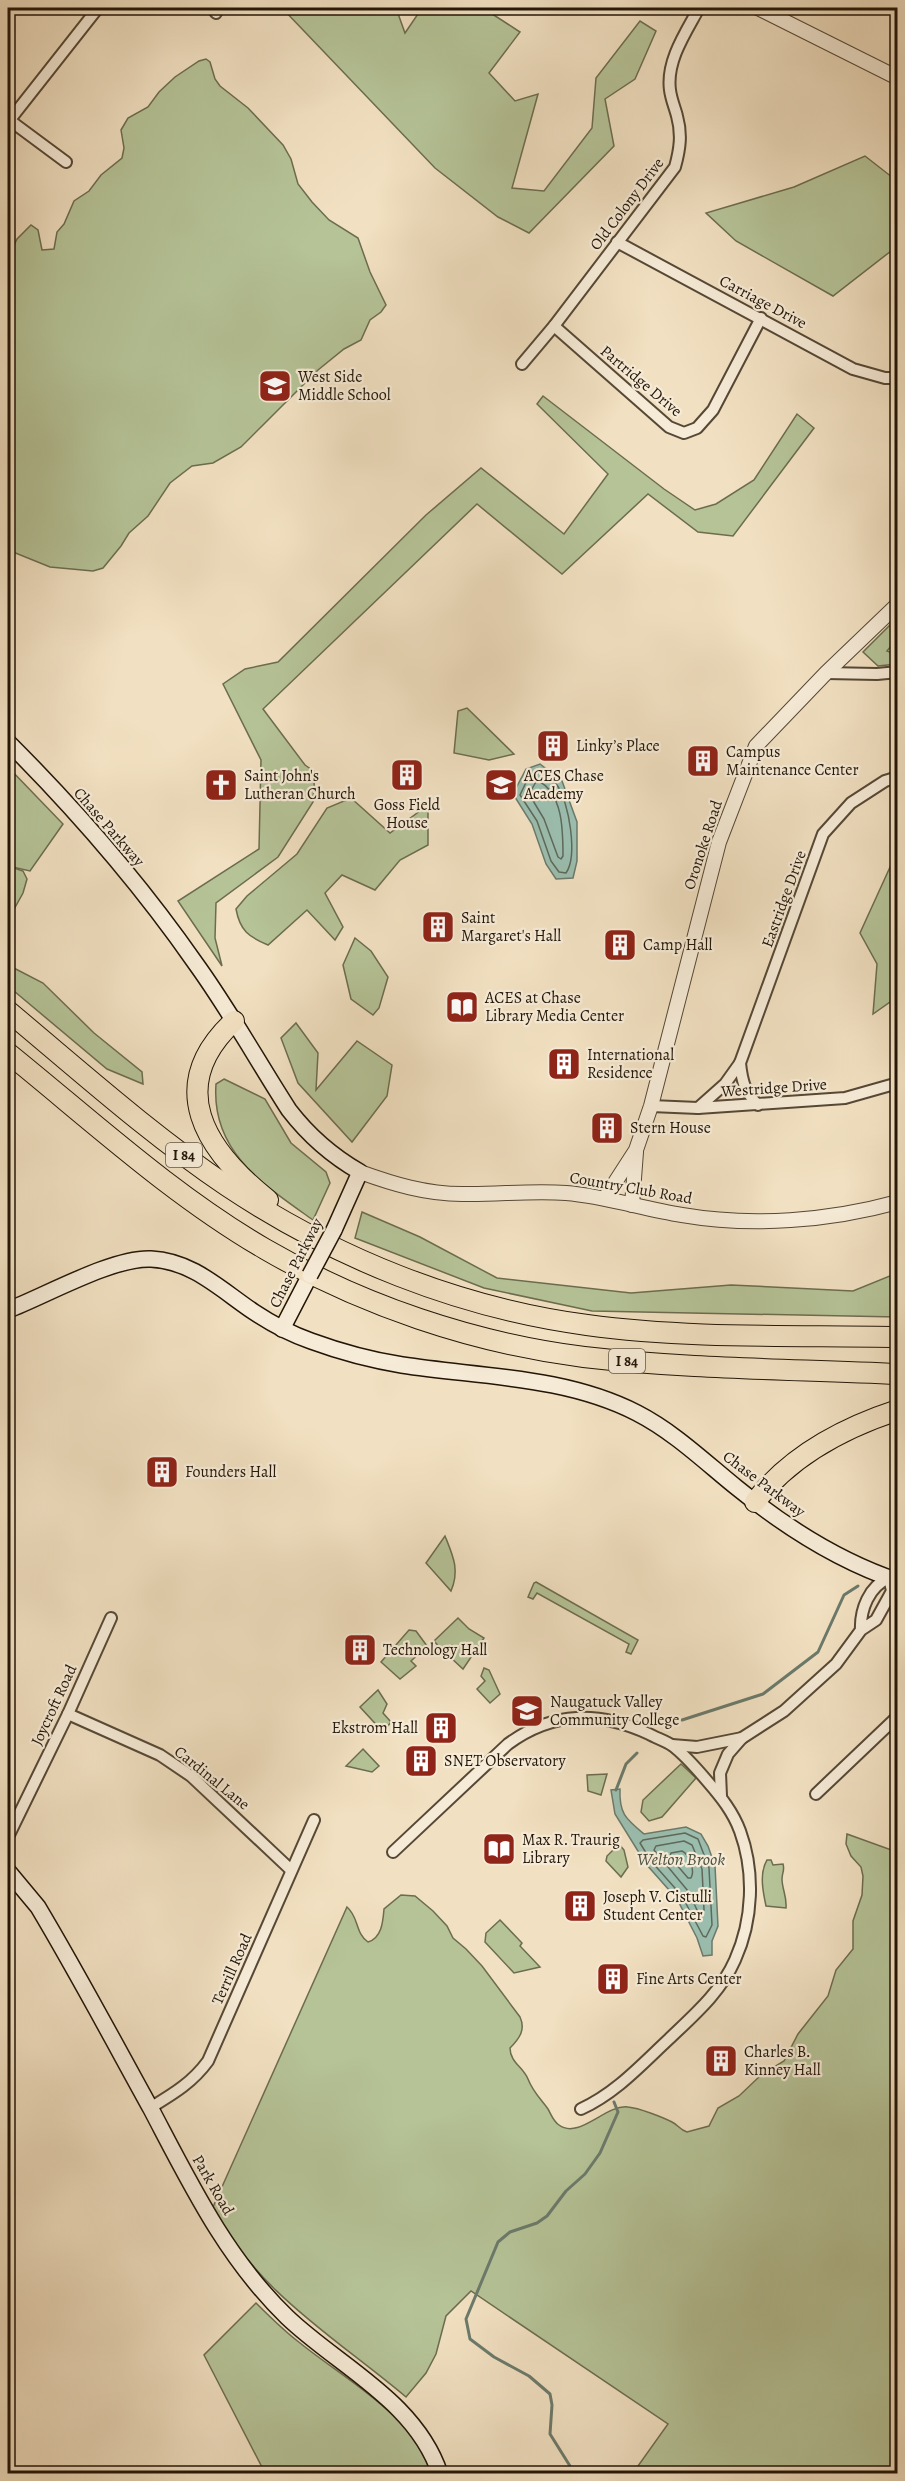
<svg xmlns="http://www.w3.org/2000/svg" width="905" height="2481" viewBox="0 0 905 2481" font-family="Alegreya,serif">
<rect width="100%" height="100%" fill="#f1e0c1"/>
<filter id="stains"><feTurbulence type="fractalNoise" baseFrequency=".00333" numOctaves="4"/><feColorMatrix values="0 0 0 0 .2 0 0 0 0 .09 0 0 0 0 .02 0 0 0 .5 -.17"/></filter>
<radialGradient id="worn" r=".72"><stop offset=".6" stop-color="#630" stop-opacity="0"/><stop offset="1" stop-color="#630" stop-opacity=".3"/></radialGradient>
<g fill="#b5c397" stroke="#6c6c4f" stroke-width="1.5">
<polygon points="282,8 396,8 405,33 422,8 483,8 520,32 489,73 515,101 538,94 512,188 544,191 592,128 596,78 640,21 656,31 635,79 605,99 614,146 529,233 498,217 435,168"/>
<polygon points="206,59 210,62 215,79 220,86 248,108 283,145 291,159 298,184 312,202 329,220 358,238 370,272 386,305 381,312 370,320 361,340 344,349 318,370 241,447 213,463 192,466 170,483 148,516 129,533 121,546 103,568 93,571 50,567 8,550 8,258 17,239 31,225 38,230 42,250 54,249 57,232 64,224 74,201 89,191 101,175 122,158 124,148 121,130 128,118 148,107 159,92 175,77 199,61"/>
<polygon points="865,156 897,181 897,227 891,251 833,296 736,241 706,213 794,187"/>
<polygon points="543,396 664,489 695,510 716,504 754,480 797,414 814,428 733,536 698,532 648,494 562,574 477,504 263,709 305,765 315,772 313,802 278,857 216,903 215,938 222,966 178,901 259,849 261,760 223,684 245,669 278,662 426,515 481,468 564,534 608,474 537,404"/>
<polygon points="897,618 897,639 887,651 897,655 897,664 878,666 863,652"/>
<polygon points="467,708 514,754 489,760 454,753 458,711"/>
<polygon points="8,767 63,824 30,871 8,866"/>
<path d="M351 798 390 833 428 805V845L400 860 375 890 342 875 325 893 343 927 335 940 307 910 268 945C249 937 240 931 236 909L247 896 297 854 327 808Z"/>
<polygon points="896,854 897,997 873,1014 877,964 860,933"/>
<polygon points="14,868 23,871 27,879 23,893 8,920 8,871"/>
<polygon points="355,938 371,951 388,977 379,1008 373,1015 351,999 343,965"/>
<polygon points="8,965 43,983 94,1033 142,1072 143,1084 107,1069 8,986"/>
<polygon points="296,1023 318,1053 316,1090 357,1041 392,1065 387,1096 352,1142 298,1083 281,1038"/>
<path d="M224 1079 265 1099 291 1143 326 1172 330 1183 313 1220C264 1185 211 1152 216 1084Z"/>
<polygon points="362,1212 420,1237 497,1278 631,1293 731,1285 853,1291 897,1273 897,1317 592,1311 484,1288 355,1238"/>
<path d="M445 1536C453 1556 460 1570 451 1591L426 1563Z"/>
<polygon points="536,1582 638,1640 631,1654 626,1652 629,1644 537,1593 533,1599 528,1597 534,1583"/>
<polygon points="458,1618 469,1629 484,1638 463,1669 449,1656 455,1648 452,1645 444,1652 434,1641"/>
<polygon points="409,1630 416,1631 427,1646 411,1661 416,1666 400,1679 381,1662"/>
<polygon points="484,1668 489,1670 500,1694 490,1703 477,1689 485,1681 481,1676"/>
<polygon points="378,1690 387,1704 383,1713 391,1722 383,1732 360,1707"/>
<polygon points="363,1749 379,1766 372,1772 346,1766"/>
<polygon points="681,1764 696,1778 662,1817 649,1821 641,1812 643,1800"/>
<polygon points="607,1774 601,1795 588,1791 587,1775"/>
<path d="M847 1834 897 1852V2473H633L668 2424 471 2291 446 2316 436 2354 426 2373 406 2397C336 2338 256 2292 213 2207L347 1907C359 1917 355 1933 368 1942 382 1938 383 1921 384 1909L401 1895 415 1896 433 1911 447 1926 453 1938 466 1949 482 1966 520 2017C526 2030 519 2039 510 2048 510 2062 523 2067 528 2079 533 2092 540 2098 548 2109 551 2114 553 2121 559 2125 579 2140 606 2104 628 2107 639 2108 662 2117 672 2122 678 2125 680 2130 687 2132L709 2126 718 2108 739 2096 761 2075 784 2061 798 2034 828 1996 836 1970 853 1949V1921L862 1895 863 1876 861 1867 851 1856 846 1844Z"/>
<polygon points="619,1844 624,1850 628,1867 621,1877 606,1861 607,1856"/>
<path d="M767 1860H771L773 1865 783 1864C785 1870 782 1873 782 1879 782 1889 787 1896 786 1908L766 1906C763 1892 759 1873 767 1860Z"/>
<polygon points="500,1920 522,1943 520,1946 540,1967 514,1973 485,1942 486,1933"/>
<path d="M256 2303C270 2317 284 2331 300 2343 347 2381 411 2413 431 2473H265L204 2355Z"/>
</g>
<g fill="#9bbdae" stroke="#6b7a6b" stroke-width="1.5">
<polygon points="540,764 562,781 577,822 577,861 573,878 556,879 546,864 532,824 513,794 526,769"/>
<path d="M620 1789C619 1814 626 1819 644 1834L686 1827 701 1834 708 1846 715 1866 718 1926 712 1941V1955L703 1956 697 1938 677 1899 646 1864 615 1814 611 1790Z"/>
</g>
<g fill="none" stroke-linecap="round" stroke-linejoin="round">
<g stroke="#5e695a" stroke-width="1.5">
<path d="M538 771C543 774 553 779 557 785 569 802 578 856 566 873L559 872 551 861 537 821 520 795 530 774Z"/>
<path d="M537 780C563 793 563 830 563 856L561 859 558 857 544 819 529 794Z"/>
<polygon points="685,1833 698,1839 709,1868 712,1925 706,1937 703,1936 682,1896 651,1861 640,1843 643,1840"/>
<polygon points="684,1841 692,1845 702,1869 704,1910 702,1913 698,1912 688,1891 654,1850 656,1846"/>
<path d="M682 1851C690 1855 695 1871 691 1878H688L670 1857 671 1853Z"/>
</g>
<g stroke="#6b7a6b" stroke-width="3">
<polyline points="682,1720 763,1694 818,1652 844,1595 858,1586"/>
<polyline points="616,1790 626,1764 637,1753"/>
<polyline points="575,2474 550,2434 552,2405 550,2394 529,2376 494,2357 470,2339 466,2319 498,2242 510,2232 537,2223 547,2216 566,2191 585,2174 600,2153 618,2112 614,2102"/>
</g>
<g stroke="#564836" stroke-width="14">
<g id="minor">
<polyline points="212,8 216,13"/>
<polyline points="8,119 66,162"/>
<polyline points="9,121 98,8"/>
<polyline points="617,242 853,369 885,378 898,378"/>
<polyline points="554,326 669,427 684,433 697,428 713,410 761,318"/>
<path d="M522 364 554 326 675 167C680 149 682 134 677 116 675 108 671 99 670 90 666 61 686 32 699 8"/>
<polyline points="826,673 877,674 898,672"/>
<path d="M758 1105C745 1092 742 1082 740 1063L823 834 851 803 885 781 898 777"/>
<polyline points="651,1106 698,1108 845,1098 898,1083"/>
<polyline points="698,1108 725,1084 740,1063"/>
<polyline points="8,1478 8,1477"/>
<polyline points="68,1714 160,1755 191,1776 291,1870"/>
<polyline points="672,1745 697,1747 742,1738"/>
<polyline points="816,1794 898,1716"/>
<path d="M721 1796 720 1773 728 1754 742 1738 784 1711 836 1664 861 1630 876 1620 892 1591 889 1578C869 1586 860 1610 861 1630"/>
<polyline points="8,1837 68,1714 111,1618"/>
<path d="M393 1852 508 1744C553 1711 599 1711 649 1734 656 1738 666 1741 673 1746 686 1756 697 1769 708 1782 721 1797 733 1812 740 1831 755 1872 753 1920 735 1960 721 1992 694 2015 669 2039 641 2065 616 2093 581 2109"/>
<path d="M150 2108C173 2094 192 2083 208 2061L314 1820"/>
</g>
</g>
<g stroke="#564836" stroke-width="16">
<g id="tertiary">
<polyline points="758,8 898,78"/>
<path d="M360 1172C393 1184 426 1194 462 1194 496 1195 531 1190 566 1193 605 1196 643 1209 682 1215 752 1227 829 1221 898 1202"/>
<polyline points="605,1198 636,1150 651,1106 719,842 756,746 826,673 898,604"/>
<polyline points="632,1205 636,1152"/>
</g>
</g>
<g stroke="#221507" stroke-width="18">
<g id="secondary">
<path d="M8 742C76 810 141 885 196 964 230 1011 258 1062 289 1110 309 1136 332 1156 360 1172L334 1230"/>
<path d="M8 1310C45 1296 113 1257 151 1259 193 1261 221 1290 254 1312 272 1324 291 1334 311 1341 341 1352 371 1360 402 1365 480 1377 565 1376 637 1413 674 1432 705 1462 736 1487 784 1526 838 1561 898 1581"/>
<polyline points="282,1329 310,1275"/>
<path d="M8 1871 38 1907C78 1974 114 2042 151 2109 190 2183 226 2258 287 2317 338 2366 416 2401 440 2474"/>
</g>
</g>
<g stroke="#221507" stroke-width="22">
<g id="motorway">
<path d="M8 1011C80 1071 150 1134 227 1186 335 1258 459 1308 587 1325 690 1339 795 1335 898 1337"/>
<path d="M234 1021C164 1086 205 1150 268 1200"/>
<path d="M8 1053C91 1120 172 1195 265 1249 361 1305 473 1343 584 1357 688 1369 793 1369 898 1374"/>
<path d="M755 1502C790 1456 843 1428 898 1410"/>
</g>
</g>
<use href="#minor" stroke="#f6ebd7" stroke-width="10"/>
<use href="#tertiary" stroke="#f6ebd7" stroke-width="14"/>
<use href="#secondary" stroke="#f6ebd7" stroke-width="15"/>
<use href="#motorway" stroke="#f1e0c1" stroke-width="20"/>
<g stroke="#221507" stroke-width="18" stroke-linecap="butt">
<polyline id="secondary-bridge" points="310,1275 334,1230"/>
</g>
<use href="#secondary-bridge" stroke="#f6ebd7" stroke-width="15"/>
</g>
<defs>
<g id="school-square" transform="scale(1.725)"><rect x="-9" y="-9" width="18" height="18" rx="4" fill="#8f2418" stroke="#f6ebd7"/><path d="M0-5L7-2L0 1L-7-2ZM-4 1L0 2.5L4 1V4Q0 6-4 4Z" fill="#fff"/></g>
<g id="building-square" transform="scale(1.725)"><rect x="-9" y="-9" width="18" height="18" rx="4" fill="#8f2418" stroke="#f6ebd7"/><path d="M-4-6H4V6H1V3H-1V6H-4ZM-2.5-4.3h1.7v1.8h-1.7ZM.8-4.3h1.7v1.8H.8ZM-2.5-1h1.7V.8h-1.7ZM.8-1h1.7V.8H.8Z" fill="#fff"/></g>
<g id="church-square" transform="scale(1.725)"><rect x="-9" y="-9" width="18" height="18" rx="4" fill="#8f2418" stroke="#f6ebd7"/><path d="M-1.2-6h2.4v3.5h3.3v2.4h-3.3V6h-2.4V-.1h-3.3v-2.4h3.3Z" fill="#fff"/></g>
<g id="library-square" transform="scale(1.725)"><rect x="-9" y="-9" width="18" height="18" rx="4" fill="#8f2418" stroke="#f6ebd7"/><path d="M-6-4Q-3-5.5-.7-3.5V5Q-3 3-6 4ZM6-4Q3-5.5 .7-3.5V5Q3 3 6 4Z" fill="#fff"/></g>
<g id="university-square" transform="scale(1.725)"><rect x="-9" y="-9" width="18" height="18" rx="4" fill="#8f2418" stroke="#f6ebd7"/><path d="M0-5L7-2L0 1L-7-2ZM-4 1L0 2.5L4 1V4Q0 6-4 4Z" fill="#fff"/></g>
</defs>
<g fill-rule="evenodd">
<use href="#school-square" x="275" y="386"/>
<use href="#building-square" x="553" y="746"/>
<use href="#building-square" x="703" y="761"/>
<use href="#building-square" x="407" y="775"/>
<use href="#church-square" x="221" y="785"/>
<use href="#school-square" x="501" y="785"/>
<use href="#building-square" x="438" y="927"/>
<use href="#building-square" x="620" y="945"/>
<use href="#library-square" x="462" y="1007"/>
<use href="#building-square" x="564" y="1064"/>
<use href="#building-square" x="607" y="1128"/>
<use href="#building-square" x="162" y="1472"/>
<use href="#building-square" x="360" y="1650"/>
<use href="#university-square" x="527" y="1711"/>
<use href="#building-square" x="441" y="1728"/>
<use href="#building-square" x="421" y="1761"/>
<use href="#library-square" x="499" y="1849"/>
<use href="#building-square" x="580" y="1906"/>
<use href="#building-square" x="613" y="1979"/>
<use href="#building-square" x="721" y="2061"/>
</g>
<g text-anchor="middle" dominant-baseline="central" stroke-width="4.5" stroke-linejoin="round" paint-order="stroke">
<g fill="#f6ebd7" stroke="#625545" stroke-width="1.5">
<rect x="166" y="1143" width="36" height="24" rx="4.5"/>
<rect x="609" y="1349" width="36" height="24" rx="4.5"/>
</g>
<g font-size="15" font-weight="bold" fill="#221507">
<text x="184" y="1155">I 84</text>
<text x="627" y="1361">I 84</text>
</g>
<g font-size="16" fill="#221507" stroke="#f6ebd7">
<text transform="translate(627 204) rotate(-53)">Old Colony Drive</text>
<text transform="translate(763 302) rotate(28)">Carriage Drive</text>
<text transform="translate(641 381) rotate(40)">Partridge Drive</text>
<text transform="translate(109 827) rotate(49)">Chase Parkway</text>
<text transform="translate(703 845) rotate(-72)">Oronoke Road</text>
<text transform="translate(784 899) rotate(-70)">Eastridge Drive</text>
<text transform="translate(774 1088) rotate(-4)">Westridge Drive</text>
<text transform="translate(631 1188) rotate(10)">Country Club Road</text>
<text transform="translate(296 1263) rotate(-63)">Chase Parkway</text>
<text transform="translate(764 1484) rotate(37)">Chase Parkway</text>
<text transform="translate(54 1705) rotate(-65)">Joycroft Road</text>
<text transform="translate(212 1778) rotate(39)">Cardinal Lane</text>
<text transform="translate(232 1969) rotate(-66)">Terrill Road</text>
<text transform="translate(213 2185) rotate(60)">Park Road</text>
</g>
<g font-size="16" fill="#221507" stroke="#f6ebd7" text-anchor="start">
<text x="298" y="377">West Side<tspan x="298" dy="18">Middle School</tspan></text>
<text x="576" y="746">Linky’s Place</text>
<text x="726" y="752">Campus<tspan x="726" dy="18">Maintenance Center</tspan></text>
<text x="244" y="776">Saint John's<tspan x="244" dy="18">Lutheran Church</tspan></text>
<text x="524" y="776">ACES Chase<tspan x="524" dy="18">Academy</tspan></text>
<text x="407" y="805" text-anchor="middle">Goss Field<tspan x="407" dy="18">House</tspan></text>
<text x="461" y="918">Saint<tspan x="461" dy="18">Margaret's Hall</tspan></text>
<text x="643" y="945">Camp Hall</text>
<text x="485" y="998">ACES at Chase<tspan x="485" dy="18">Library Media Center</tspan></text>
<text x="587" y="1055">International<tspan x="587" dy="18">Residence</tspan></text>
<text x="630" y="1128">Stern House</text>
<text x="185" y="1472">Founders Hall</text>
<text x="383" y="1650">Technology Hall</text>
<text x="550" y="1702">Naugatuck Valley<tspan x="550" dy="18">Community College</tspan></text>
<text x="418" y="1728" text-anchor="end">Ekstrom Hall</text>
<text x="444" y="1761">SNET Observatory</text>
<text x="522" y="1840">Max R. Traurig<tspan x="522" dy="18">Library</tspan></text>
<text x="603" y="1897">Joseph V. Cistulli<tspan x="603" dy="18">Student Center</tspan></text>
<text x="636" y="1979">Fine Arts Center</text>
<text x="744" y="2052">Charles B.<tspan x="744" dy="18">Kinney Hall</tspan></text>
</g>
<g font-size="18" font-style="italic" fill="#4c5041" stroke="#f6ebd7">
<text x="681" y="1859">Welton Brook</text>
</g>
</g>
<rect width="905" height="2481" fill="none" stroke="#f1e0c1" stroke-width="30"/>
<rect x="9" y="9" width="887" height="2463" fill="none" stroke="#221507" stroke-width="3"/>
<rect x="15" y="15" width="875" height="2451" fill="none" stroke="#221507" stroke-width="1.5"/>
<rect width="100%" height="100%" filter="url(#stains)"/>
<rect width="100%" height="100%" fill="url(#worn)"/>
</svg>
